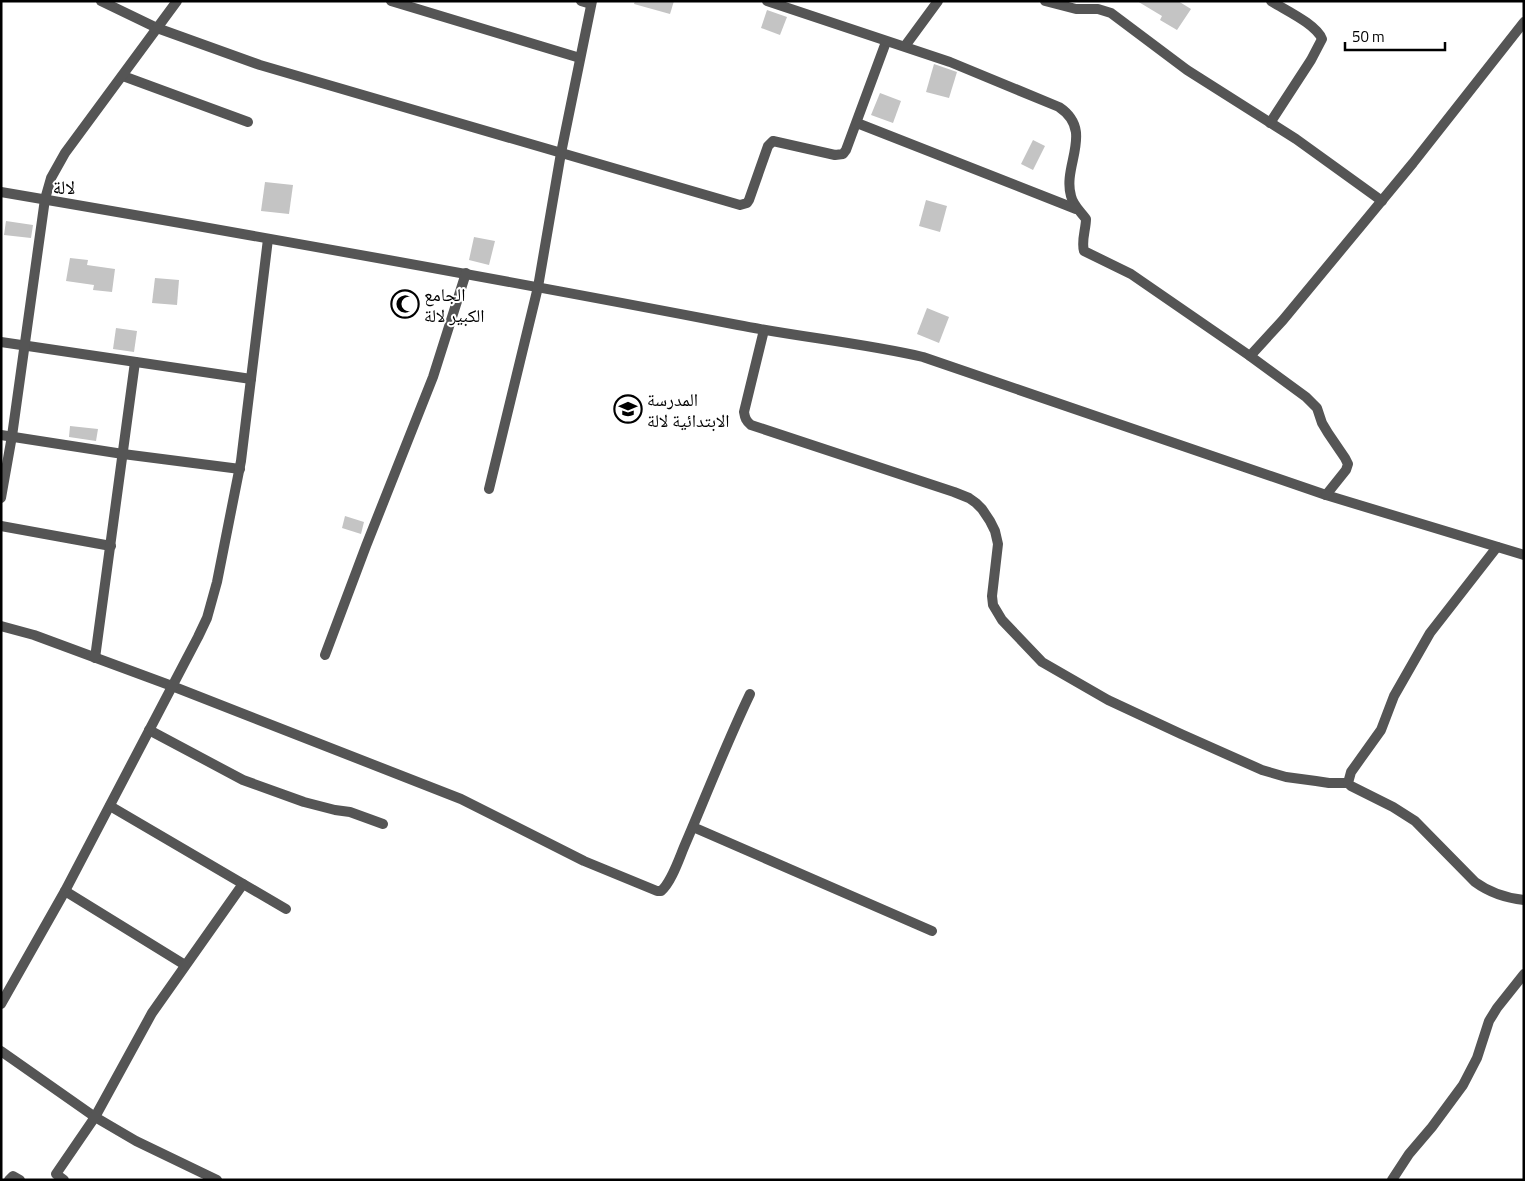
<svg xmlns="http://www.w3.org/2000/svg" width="1525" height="1181" viewBox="0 0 1525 1181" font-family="'Titillium Web','Noto Naskh Arabic',sans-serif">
<rect width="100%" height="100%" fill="#fff"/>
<g fill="#c4c4c4">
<polygon points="635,1 674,1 670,14 634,4"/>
<polygon points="1137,1 1178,1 1191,9 1177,30 1160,20 1162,16"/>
<polygon points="767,10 787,17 780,35 761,28"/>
<polygon points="934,64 957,72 949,98 926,92"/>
<polygon points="880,93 901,101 893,123 871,115"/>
<polygon points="1033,140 1045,146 1033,170 1021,164"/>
<polygon points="265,182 293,185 289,214 261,211"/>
<polygon points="926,200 947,206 940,232 919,226"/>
<polygon points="6,221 33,225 31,238 4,235"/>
<polygon points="474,237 495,241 489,265 469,260"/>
<polygon points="70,258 88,260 87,265 115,269 112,292 93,290 94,285 66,281"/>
<polygon points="155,278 179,280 177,305 152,303"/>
<polygon points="927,308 949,317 939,343 917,334"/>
<polygon points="116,328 137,331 134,352 113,349"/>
<polygon points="70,426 98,429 96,441 69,437"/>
<polygon points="345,516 364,522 361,534 342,528"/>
</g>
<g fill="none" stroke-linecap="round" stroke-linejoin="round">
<g stroke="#555" stroke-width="10">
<polyline points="101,1 157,28 260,65 740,205 747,203 749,200 768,146 773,141 835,155 843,154 846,150 886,42"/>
<polyline points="391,1 580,58"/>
<polyline points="581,1 591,4"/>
<path d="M767 1 950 62 1059 107C1095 131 1062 165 1071 196 1073 205 1080 211 1086 219 1086 229 1081 241 1084 251L1131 274 1250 356 1283 320 1413 163 1524 22"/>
<polyline points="1045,1 1076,9 1098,9 1111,13 1187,70 1296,139 1382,201"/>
<polyline points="905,46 938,1"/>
<polyline points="123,76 248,122"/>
<polyline points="857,123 1076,209"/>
<path d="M1270 123 1311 60 1322 39C1316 24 1285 10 1271 1"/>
<path d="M1 192C247 234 493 278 738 325 799 337 862 343 923 357L1326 495 1524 555"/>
<path d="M764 330 744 412C745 418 746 421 751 425L954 492 969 498 976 503 982 509 990 521 995 531 998 544 992 596 993 605 1002 620 1042 662 1108 700 1181 734 1262 770 1286 777 1316 781 1329 783H1348"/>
<polyline points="1,342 251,379"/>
<polyline points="1250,356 1306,397 1317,408 1322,423 1328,433 1345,458 1348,464 1346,470 1326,495"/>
<polyline points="1,435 123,454 240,469"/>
<polyline points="489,489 538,287 561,153 592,1"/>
<polyline points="1,498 12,436 45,199 51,178 65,153 177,1"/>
<polyline points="1,526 111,546"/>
<path d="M1497 547 1430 633 1394 696 1381 730 1351 772 1348 783 1351 786 1393 807 1415 821 1475 882C1490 893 1505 898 1524 900"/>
<path d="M1 626 34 635 172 686 461 799 584 861 657 891H661C671 883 679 859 684 847 706 796 726 744 750 694"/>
<polyline points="325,655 366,546 433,377 466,273"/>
<polyline points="95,658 135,362"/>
<polyline points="149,730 243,780 304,802 335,810 350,812 383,824"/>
<polyline points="110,806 286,909"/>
<polyline points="693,827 932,931"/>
<polyline points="65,891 185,965"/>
<polyline points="1,1004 65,891 198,637 207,618 217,582 241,461 268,239"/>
<polyline points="1,1051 95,1117 56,1174 64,1180"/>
<polyline points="9,1180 13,1176 20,1180"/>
<polyline points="217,1180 136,1141 95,1117 152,1013 243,884"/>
<polyline points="1392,1180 1409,1154 1432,1127 1463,1085 1477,1058 1489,1021 1497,1008 1524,974"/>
</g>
</g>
<defs>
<g id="mosque-ring" transform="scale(1.4375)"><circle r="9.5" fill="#fff" stroke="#000" stroke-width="1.5"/><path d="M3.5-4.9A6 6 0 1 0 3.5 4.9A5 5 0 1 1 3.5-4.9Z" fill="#000"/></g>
<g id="school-ring" transform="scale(1.4375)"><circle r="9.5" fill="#fff" stroke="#000" stroke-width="1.5"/><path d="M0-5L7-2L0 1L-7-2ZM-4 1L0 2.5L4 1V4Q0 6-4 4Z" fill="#000"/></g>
</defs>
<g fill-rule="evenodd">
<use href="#mosque-ring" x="405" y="304"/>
<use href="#school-ring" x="628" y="409"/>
</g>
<g text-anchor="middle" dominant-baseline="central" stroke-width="4" stroke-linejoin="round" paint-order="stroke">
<g font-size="18" fill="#000" stroke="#fff" text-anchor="start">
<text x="424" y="294">الجامع<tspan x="424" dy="21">الكبير لالة</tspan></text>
<text x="647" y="399">المدرسة<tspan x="647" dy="21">الابتدائية لالة</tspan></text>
</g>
<g font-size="19" fill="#000" stroke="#fff">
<text x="64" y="186">لالة</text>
</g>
</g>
<rect width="1525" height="1181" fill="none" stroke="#000000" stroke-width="5"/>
<path d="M1345 42v8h100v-8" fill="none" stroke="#000000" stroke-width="2.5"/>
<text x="1352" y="42" font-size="15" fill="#000000" stroke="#ffffff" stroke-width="4" paint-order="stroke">50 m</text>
</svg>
